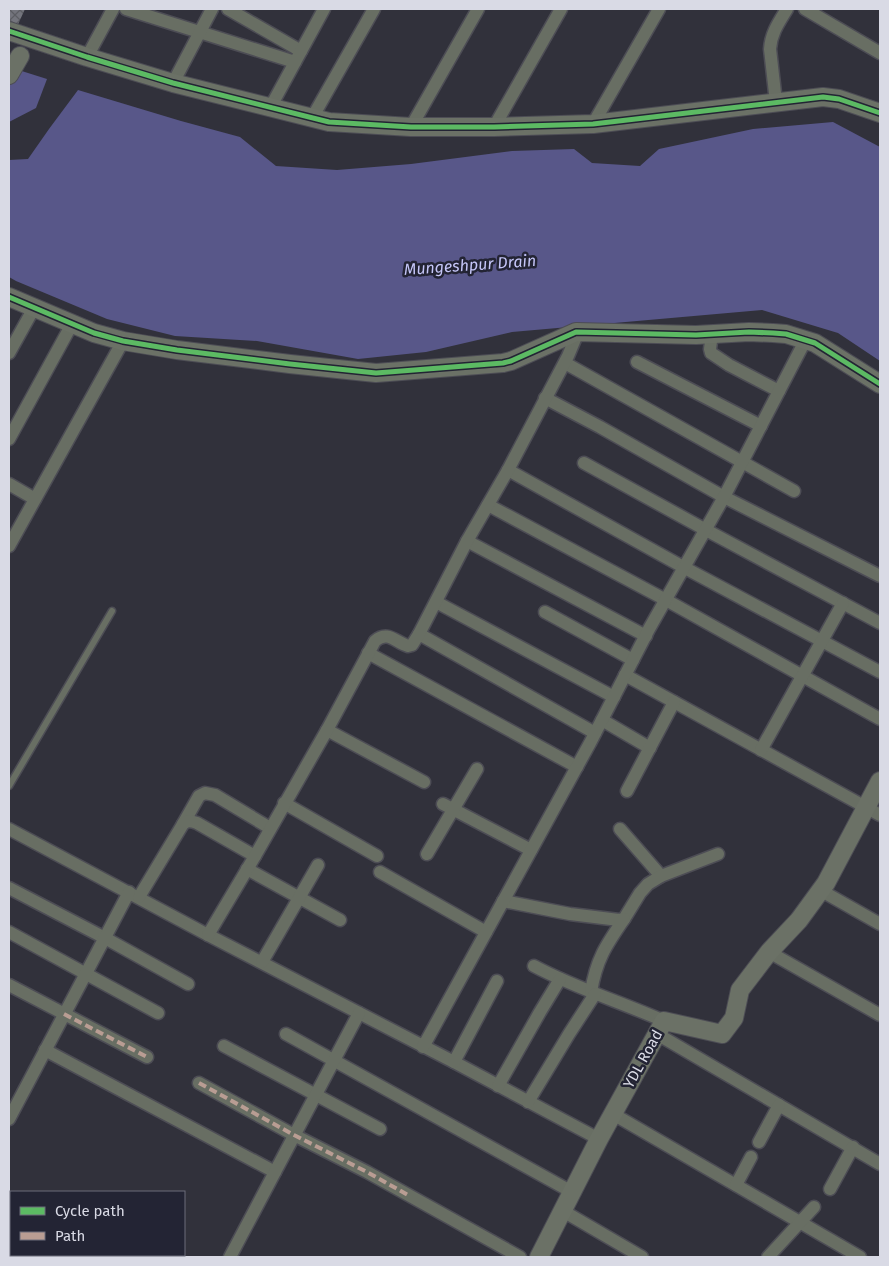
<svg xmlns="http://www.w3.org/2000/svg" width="889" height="1266" viewBox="0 0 889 1266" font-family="'Fira Sans',sans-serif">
<defs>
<pattern id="building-cross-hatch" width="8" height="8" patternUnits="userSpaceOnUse" patternTransform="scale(1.25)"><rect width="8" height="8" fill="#73747c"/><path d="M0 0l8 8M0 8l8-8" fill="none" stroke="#5c5d63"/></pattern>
</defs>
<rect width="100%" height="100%" fill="#31313b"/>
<g fill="#585789">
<polygon points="9,67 47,79 36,108 9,122"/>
<polygon points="78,90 181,121 240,137 276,166 337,170 411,164 512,151 574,149 592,163 640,166 659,149 753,129 833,122 880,147 880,361 838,333 762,310 512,332 426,352 358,359 257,341 175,336 107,319 16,281 9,277 9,160 28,159 49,129"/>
</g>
<polygon fill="url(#building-cross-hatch)" points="9,9 25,9 15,31 9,28"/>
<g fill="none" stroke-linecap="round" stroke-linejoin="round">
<g stroke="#4d4d55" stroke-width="9">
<polyline id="lane" points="9,786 112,611"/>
</g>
<g stroke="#4d4d55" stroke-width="15">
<g id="street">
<polyline points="126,9 295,62"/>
<polyline points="228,9 301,51"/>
<polyline points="805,9 880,53"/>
<polyline points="87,57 113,9"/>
<polyline points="173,83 212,9"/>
<path d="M776 102 770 49C771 33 779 22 787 9"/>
<polyline points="270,108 324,9"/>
<polyline points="312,118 374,9"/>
<polyline points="593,124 659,9"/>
<polyline points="411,127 478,9"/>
<polyline points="494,127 561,9"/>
<polyline points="712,334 710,349 711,353 729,365 779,391"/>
<polyline points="9,353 34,308"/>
<polyline points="637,362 761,426"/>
<polyline points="565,363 794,491"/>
<polyline points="545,398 600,427 724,497 880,576"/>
<polyline points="9,439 72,324"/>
<polyline points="584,463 706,530 880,623"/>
<polyline points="508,470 685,568 880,672"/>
<polyline points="9,484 35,499"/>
<polyline points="488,505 666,600 880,719"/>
<polyline points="467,541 646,636"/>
<polyline points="9,546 123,341"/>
<polyline points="436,602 614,697"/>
<polyline points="545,612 633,660"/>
<polyline points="419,634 595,733"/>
<polyline points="368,653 577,767"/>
<polyline points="625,675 880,815"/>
<polyline points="602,720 650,748"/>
<polyline points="327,730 424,782"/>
<polyline points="761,750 843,603"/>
<polyline points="627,791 674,702"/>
<polyline points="284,803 377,856"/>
<polyline points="443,804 531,850"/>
<polyline points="183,824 199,796 205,793 215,795 270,828"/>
<polyline points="9,829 208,935 454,1062 599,1139"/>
<polyline points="620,829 661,876"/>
<polyline points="427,854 477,769"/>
<polyline points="247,869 340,920"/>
<polyline points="380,872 486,932"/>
<polyline points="9,888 105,938 188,984"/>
<polyline points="820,890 880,924"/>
<path d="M139 897 183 824C188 820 191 821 197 823L255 856"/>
<polyline points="503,901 570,914 619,920 624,919 640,893 648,884 661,876 718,854"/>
<polyline points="9,932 158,1013"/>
<path d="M208 935 255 856 327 730 375 641C388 630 395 642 408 646L412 645 419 634 467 541 508 470 568 356 578 332"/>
<polyline points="769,952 880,1015"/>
<polyline points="262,962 318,865"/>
<path d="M534 966C575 988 621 1002 664 1021"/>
<polyline points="9,985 147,1057"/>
<path d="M591 992C596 960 606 945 624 919"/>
<polyline points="286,1034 572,1192"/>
<polyline points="657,1034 880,1164"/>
<polyline points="224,1046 380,1129"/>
<polyline points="423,1047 590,743 649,629 724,497 805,341"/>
<polyline points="45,1050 275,1172"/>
<polyline points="454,1062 497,981"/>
<polyline points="199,1083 294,1135 367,1172 520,1257"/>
<polyline points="498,1086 540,1012 560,979"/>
<polyline points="528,1102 569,1034 595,994"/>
<polyline points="613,1114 860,1257"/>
<polyline points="9,1119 129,892"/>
<polyline points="759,1142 779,1105"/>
<polyline points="736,1185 751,1157"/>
<polyline points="830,1189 853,1147"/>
<polyline points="563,1211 642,1257"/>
<polyline points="9,1232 11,1233"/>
<polyline points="52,1255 57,1257"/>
<polyline points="230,1257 359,1013"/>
<polyline points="768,1257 814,1207"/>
</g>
</g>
<g stroke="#4d4d55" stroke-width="20">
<g id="secondary">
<polyline points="9,31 87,57 173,83 329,122 411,127 494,127 593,124 823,97 839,99 880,113"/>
<polyline points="9,75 20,56"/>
<polyline points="9,297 94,333 123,341 177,350 290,364 376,373 503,363 511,361 576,332 696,335 749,332 773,333 786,334 815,343 880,384"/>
<polyline points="539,1257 599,1139 664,1021 722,1034 734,1018 740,990 769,952 799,920 826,883 880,781"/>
</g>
</g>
<use href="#lane" stroke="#686e63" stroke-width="6"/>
<use href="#street" stroke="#686e63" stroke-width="12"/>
<use href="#secondary" stroke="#6b7166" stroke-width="18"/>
<g stroke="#b99d93" stroke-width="4" stroke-dasharray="8 4" stroke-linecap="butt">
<polyline points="64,1014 147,1057"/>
<polyline points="199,1083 294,1135 367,1172 408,1195"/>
</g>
<g stroke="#232434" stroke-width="8">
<g id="cycleway">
<polyline points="9,31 87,57 173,83 329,122 411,127 494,127 593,124 823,97 839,99 880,113"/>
<polyline points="9,297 94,333 123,341 177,350 290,364 376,373 503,363 511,361 576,332 696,335 749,332 773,333 786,334 815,343 880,384"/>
</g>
</g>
<use href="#cycleway" stroke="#5cba63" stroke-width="5"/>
</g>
<g text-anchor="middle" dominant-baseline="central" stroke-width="5" stroke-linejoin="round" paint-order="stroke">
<g font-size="15" fill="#d9dae5" stroke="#232434">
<text transform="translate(643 1059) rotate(-61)">YDL Road</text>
</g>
<g font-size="16" font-style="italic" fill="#c5c6f8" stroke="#232434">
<text transform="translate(470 265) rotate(-4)">Mungeshpur Drain</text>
</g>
</g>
<rect width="889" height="1266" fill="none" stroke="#d9dae5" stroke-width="20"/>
<rect x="10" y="1191" width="175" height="65" fill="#232434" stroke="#6c6d7b"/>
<rect x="20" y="1207" width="25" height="8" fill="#5cba63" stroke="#6c6d7b"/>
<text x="55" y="1216" font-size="15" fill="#d9dae5">Cycle path</text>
<rect x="20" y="1232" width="25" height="8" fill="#b99d93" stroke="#6c6d7b"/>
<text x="55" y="1241" font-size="15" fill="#d9dae5">Path</text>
</svg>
